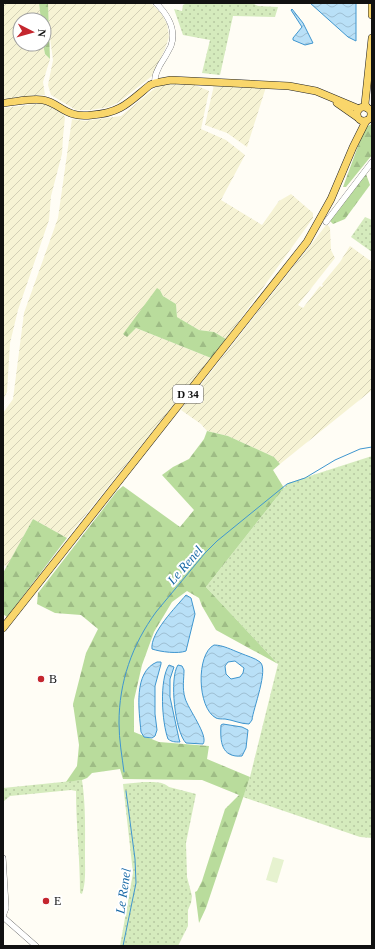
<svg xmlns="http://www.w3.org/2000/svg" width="375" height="949" viewBox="0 0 375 949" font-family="'Times New Roman',serif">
<defs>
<pattern id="farmland-furrows" width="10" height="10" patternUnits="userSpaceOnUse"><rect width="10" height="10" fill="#f6f3d4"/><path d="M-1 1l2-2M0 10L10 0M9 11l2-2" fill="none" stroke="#d2cfb5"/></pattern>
<pattern id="green-dots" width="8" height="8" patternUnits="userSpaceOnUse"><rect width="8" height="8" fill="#d5ebbd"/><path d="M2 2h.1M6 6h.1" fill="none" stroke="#b6c8a1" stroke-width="1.8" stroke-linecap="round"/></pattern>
<pattern id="forest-firs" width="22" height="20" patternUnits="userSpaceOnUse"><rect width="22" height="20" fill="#b9dc9c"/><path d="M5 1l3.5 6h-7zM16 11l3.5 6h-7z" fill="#9ebc85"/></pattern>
<pattern id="water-waves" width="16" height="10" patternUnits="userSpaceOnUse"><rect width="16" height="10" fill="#b9e0f7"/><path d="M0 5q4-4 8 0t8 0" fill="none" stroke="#9ebfd3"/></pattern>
</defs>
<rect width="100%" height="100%" fill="#fffdf5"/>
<g fill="url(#farmland-furrows)">
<polygon points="3,3 39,3 41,20 20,20 20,44 43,44 45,54 50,59 43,82 45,95 3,99"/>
<polygon points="48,3 151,3 161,13 167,24 169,37 165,49 152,76 119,102 109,107 90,110 76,110 51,95 48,85 53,60 49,30"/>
<polygon points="160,84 193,84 209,91 201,129 226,140 245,155 221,200 262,225 279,201 291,194 313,213 313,218 226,339 214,332 199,330 177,317 176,304 163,296 160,290 127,336 136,328 211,358 67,538 33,519 7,566 3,565 3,413 13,399 24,313 58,218 72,119 85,121 121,116"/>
<polygon points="214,85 266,87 247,147 227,133 205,125"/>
<polygon points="44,103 60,110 65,117 63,137 62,154 51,196 49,220 18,310 10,343 7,392 3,400 3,108"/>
<polygon points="327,224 330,228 331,250 335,258 298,305 303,308 320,286 322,287 323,286 322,284 340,262 350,246 372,262 372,390 280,464 274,457 228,436 207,431 201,424 181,410"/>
</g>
<g fill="url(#green-dots)">
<polygon points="187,3 252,3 258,6 278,7 275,17 233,16 220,75 202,73 210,40 183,35 174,9 182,11 183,5"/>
<polygon points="365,217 372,220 372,252 351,237"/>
<polygon points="372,456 372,838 360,837 243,797 250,777 278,664 206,587 288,483"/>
<path d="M82 780C86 807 85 833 85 859 85 870 86 883 82 894L80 893C80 859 76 825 76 791L71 790 10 796 3 802V788Z"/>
<path d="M144 782C153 782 162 781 169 787L196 794 186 843 187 877 192 896 191 903 188 910V926L178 946H120L133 873 123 784Z"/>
</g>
<g fill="url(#forest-firs)">
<polygon points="39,3 48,3 50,59 45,54 43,44 44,20 41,20"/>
<polygon points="372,124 372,155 346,187 343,187 365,127"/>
<polygon points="366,174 370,185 345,219 333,224 329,220"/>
<polygon points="157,288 160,290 163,296 176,304 177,317 199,330 214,332 226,339 211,358 136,328 127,337 123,334"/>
<polygon points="207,431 228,436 274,457 280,464 273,470 284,488 206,587 278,664 216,630 202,606 199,598 187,591 172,602 154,632 142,665 134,700 134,732 159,742 209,746 207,759 250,777 206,908 199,923 195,892 197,891 202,881 225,809 239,795 202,780 123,779 120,769 92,773 87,778 82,780 66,782 77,766 79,745 73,704 86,653 98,629 81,615 55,613 37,604 38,593 117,491 123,486 180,527 194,510 162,475 173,467 189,459 204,439"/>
<polygon points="33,519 67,538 7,617 3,614 3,573"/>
</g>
<polygon fill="#e6f2cf" points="273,857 284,860 277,883 266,880"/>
<g fill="url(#water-waves)" stroke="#3f96cf" fill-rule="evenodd">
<polygon points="310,3 356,3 356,41 348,37"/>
<polygon points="292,9 303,23 313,43 305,45 293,40 293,38 302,27 291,10"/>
<path d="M186 595 191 598 195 614 186 651C178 654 161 652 152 649 150 633 176 607 186 595Z"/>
<path d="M214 645C223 645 232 650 240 653 247 656 255 658 260 662 269 669 253 709 252 720L249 724C241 724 233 720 225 719 222 719 218 719 216 718 197 708 196 654 214 645ZM235 661 244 668 243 673 240 677 231 679 226 674 225 666 228 662Z"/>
<path d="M157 662H161V664L155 686V714L157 730 155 736 152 738 144 737 141 732C139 710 133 672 157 662Z"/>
<path d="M169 665 174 667 170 679V697L179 739 180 742C175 742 172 742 168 739 162 723 159 680 169 665Z"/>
<path d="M178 665 182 666 184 670C184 679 182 688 185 698 188 709 209 736 203 744L186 743C175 732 169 678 178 665Z"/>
<path d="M223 724 242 727 248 730 246 748 242 756C221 758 220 741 221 725Z"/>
</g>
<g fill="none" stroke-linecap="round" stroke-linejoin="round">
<g stroke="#3f96cf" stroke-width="1">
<path d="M124 772C122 756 119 740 119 723 119 682 132 645 156 612L205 553 217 541 287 484 305 478 335 460 360 449 372 447"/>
<polyline points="123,946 136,883 135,859 126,791"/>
</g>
<g stroke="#444" stroke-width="6">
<g id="minor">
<path d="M155 83C154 76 157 71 160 65 164 59 168 52 171 46 177 29 167 14 156 3"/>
<polyline points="326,222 372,162"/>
<polyline points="3,858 6,908 3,916"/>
<polyline points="3,917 36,946"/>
</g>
</g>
<g stroke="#222" stroke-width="8">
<g id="major">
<polyline points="372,3 372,15"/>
<path d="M3 103C16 102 30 98 43 100 55 102 62 111 73 114 79 116 85 116 92 115 121 113 129 102 150 85L155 83 171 80 289 86 316 91 359 109"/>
<polyline points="337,103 357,117"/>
<circle cx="364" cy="114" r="7"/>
<polyline points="367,108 365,104 372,38"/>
<polyline points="3,628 307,242 331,199 353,147 366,121"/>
</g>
</g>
<use href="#minor" stroke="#fff" stroke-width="5.5"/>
<use href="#major" stroke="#f9d66b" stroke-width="7"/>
</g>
<g fill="#c4262e" stroke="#fff" stroke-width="1.5">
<circle cx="41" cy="679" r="4"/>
<circle cx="46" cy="901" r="4"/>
</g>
<g text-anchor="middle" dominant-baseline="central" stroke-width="4" stroke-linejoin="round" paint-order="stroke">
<rect fill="#fff" stroke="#585858" stroke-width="1" x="173" y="385" width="30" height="18" rx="3"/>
<g font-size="11" font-weight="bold" fill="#111">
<text x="188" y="394">D 34</text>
</g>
<g font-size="12" fill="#111" stroke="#fff" text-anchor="start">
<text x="49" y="679">B</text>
<text x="54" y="901">E</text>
</g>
<g font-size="13" font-style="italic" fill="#1768a6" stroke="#fff">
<text transform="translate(185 565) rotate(-49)">Le Renel</text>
<text transform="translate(123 891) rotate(-82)">Le Renel</text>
</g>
</g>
<rect width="375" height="949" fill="none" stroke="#111111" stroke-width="8"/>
<g transform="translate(32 32) rotate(96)"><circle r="19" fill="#ffffff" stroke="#a0a0a0"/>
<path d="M0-3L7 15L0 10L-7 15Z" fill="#c4262e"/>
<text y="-6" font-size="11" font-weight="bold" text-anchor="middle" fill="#111111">N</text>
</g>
</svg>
